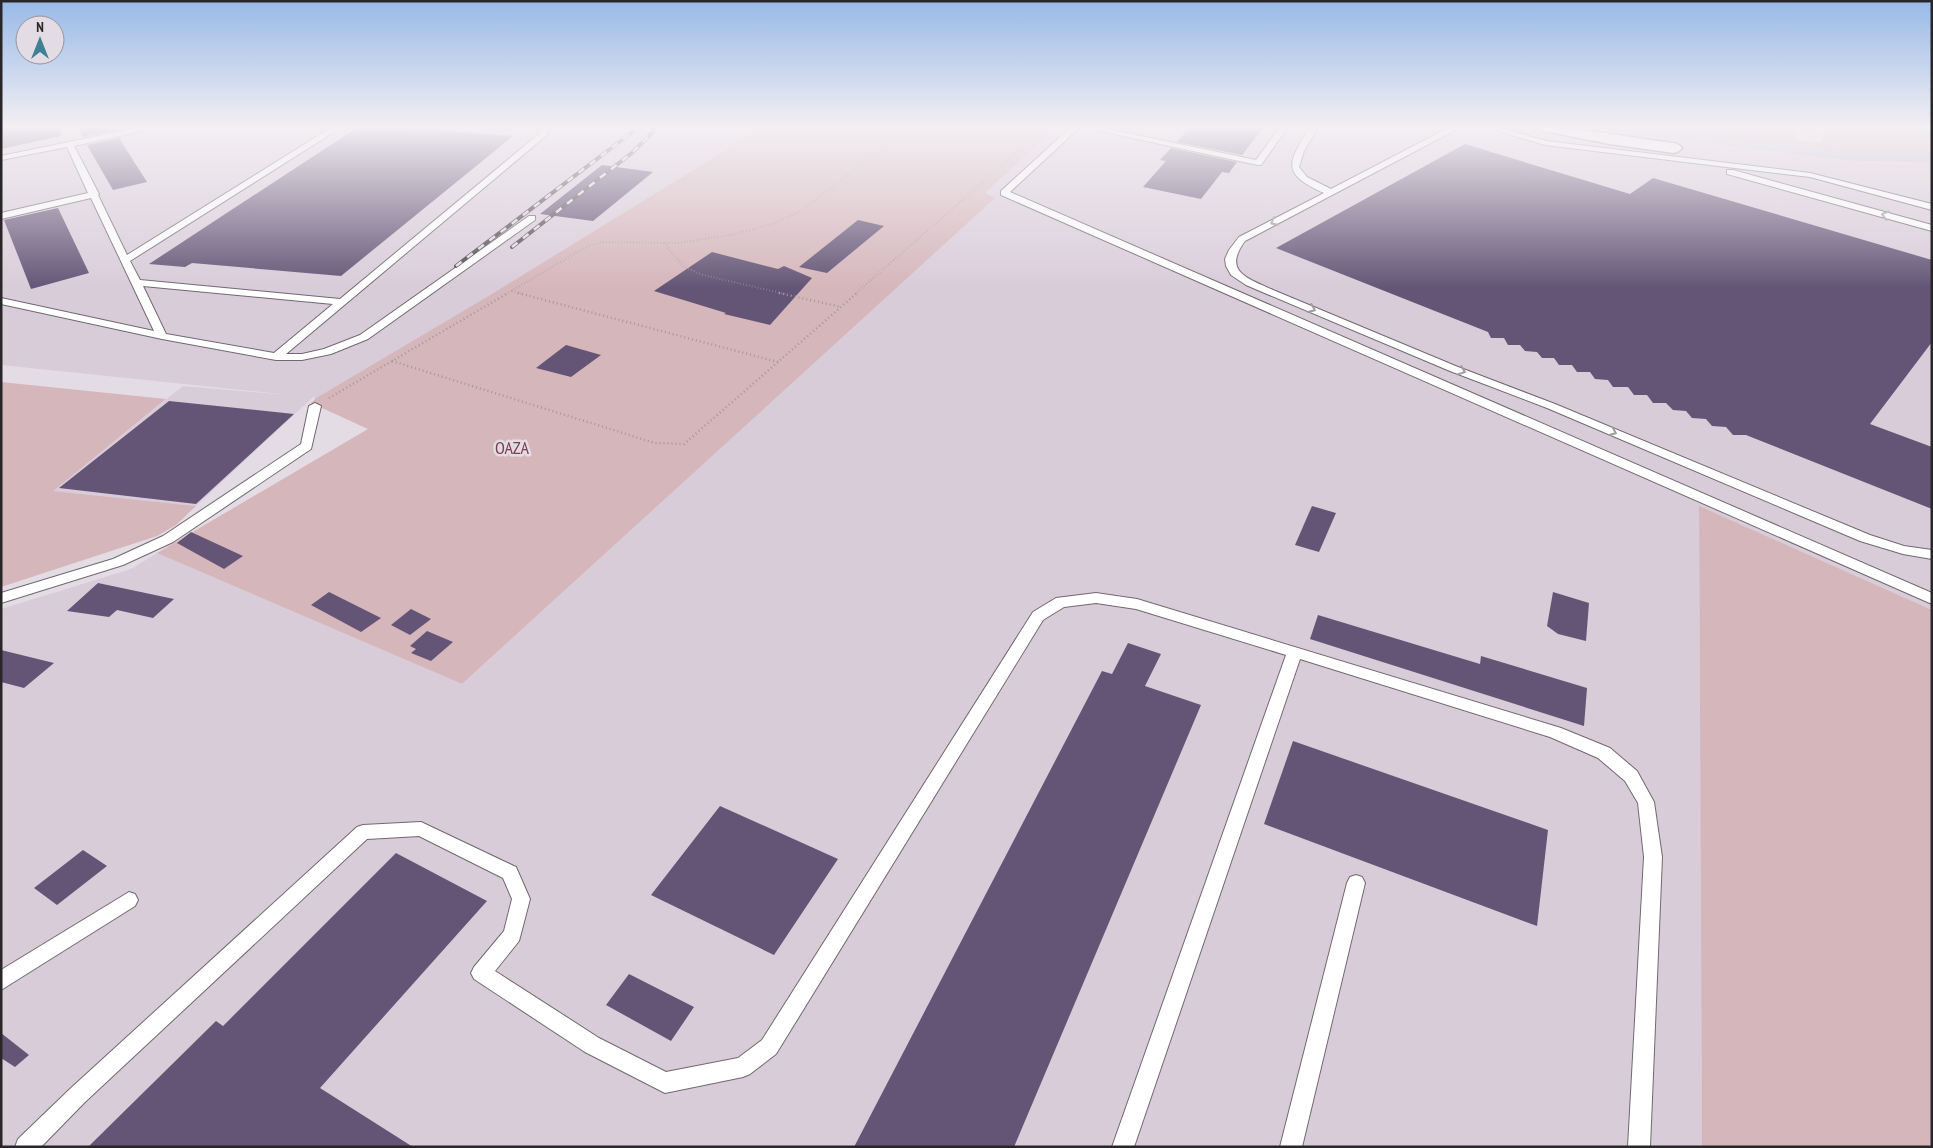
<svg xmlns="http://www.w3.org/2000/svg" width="1933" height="1148" viewBox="0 0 1933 1148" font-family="'PT Sans Narrow',sans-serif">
<rect width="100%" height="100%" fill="#e4dce4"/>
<g fill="#d9ccd9">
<polygon points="1,127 763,127 495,292 316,398 313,397 196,506 52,491 183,386 289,395 1,365"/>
<polygon points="1057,127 1575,127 1853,161 1932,162 1932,610 1699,507 1702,1147 1,1147 1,609 131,569 157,553 462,684 994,198 985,193"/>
</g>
<g fill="#d5b6bb">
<polygon points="763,127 1057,127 985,193 995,198 462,684 157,553 368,429 311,403 316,398 495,292"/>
<polygon points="1575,127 1792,127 1796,141 1821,142 1825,127 1908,127 1932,131 1932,162 1853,161"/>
<polygon points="1,382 166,399 53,491 196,506 176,525 157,536 1,587"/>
<polygon points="1699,506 1932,610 1932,1147 1702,1147"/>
</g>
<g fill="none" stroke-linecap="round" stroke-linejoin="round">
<polyline stroke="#bfc0e7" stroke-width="5" points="1601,127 1852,156 1932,156"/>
</g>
<g fill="#645576">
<polygon points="1,127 60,127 61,136 1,149"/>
<polygon points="78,127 112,127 114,131 83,137"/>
<polygon points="358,127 391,127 513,136 341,276 192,263 185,267 149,264"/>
<polygon points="1190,127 1264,127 1242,155 1177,142"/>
<polygon points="119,138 147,182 113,190 87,145"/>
<polygon points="1465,144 1630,194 1653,178 1932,260 1932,342 1870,424 1932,447 1932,509 1746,435 1733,435 1726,427 1712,426 1706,419 1692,418 1686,411 1673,410 1666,403 1653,403 1647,395 1634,395 1628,387 1613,387 1608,380 1595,379 1590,372 1577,372 1572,365 1559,365 1554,358 1542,358 1537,352 1525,351 1520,345 1508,345 1504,338 1491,338 1488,332 1276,248"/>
<polygon points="1171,148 1237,162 1229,173 1222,172 1201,199 1143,187 1166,161 1160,160"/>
<polygon points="602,165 653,172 593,221 540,214"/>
<polygon points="58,208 89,273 31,289 4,220"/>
<polygon points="858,220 884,226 827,273 799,267"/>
<polygon points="712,252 778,269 784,266 812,278 770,325 724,314 726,313 654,291"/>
<polygon points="566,345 601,355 571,377 536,368"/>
<polygon points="169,401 294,414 196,504 59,488"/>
<polygon points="1312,506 1336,513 1319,552 1295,545"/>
<polygon points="191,532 243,556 224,569 177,543"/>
<polygon points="98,583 174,599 153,618 117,610 109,617 67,611"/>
<polygon points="329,592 381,618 361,632 311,605"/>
<polygon points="1553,592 1589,603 1586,641 1558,634 1547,626"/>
<polygon points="411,609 431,619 410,635 391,625"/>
<polygon points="1318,615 1480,664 1481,656 1587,688 1584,726 1310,639"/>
<polygon points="427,631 453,642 431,661 411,653 416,649 410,646"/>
<polygon points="1128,643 1161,654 1145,686 1201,705 1014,1147 854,1147 1102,671 1112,674"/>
<polygon points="1,650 54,663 24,688 1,682"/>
<polygon points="1293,741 1548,830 1537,926 1264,824"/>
<polygon points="720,806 838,859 774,955 651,895"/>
<polygon points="83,850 107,866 57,905 34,888"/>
<polygon points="396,853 487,901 320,1088 413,1147 88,1147 216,1021 223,1026"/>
<polygon points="629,974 694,1007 671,1041 606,1005"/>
<polygon points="1,1033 29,1055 15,1067 1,1058"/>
</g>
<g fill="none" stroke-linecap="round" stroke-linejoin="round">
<g stroke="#706970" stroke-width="2">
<g id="lane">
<path d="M141 127H159L74 146 99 194 98 195 127 255 332 127H342L130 261 140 280 340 299 540 133 538 127H546L548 134 286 354H302L324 349 360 335 529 216H535V220L368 339 331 354 302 360H276L162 339 1 304V298L154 331 91 198 1 219V213L88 193 67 147 1 160V156ZM143 286 333 304 274 353 166 334Z"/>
<polygon points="1071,127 1080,127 1010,192 1932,593 1932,604 1001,195 1001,191"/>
<polygon points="1081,127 1098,127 1256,160 1280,127 1288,127 1261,165 1258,165"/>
<path d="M1310 127H1318L1304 151 1299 167 1307 177 1331 189 1450 127H1461L1245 241C1222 272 1248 278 1273 290L1458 367 1555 404 1870 535 1904 546 1932 550V559L1903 554 1860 541 1547 408 1450 371 1267 294 1246 285 1231 275 1226 266 1225 259 1229 250 1239 237 1324 193C1280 173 1288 163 1310 127Z"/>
<polygon points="1484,127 1498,127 1546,141 1810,173 1932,204 1932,210 1810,177 1545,145"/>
<polygon points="1727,170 1733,170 1932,225 1932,231 1727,174"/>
<polygon points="315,403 321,406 311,449 173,542 123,565 1,603 1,593 113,559 163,536 301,444 309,406"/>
<polygon points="1096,593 1137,599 1561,728 1610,748 1637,771 1654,802 1662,857 1650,1147 1628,1147 1644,857 1638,803 1625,781 1598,758 1550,737 1300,659 1134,1147 1112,1147 1286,655 1136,609 1096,603 1064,607 1043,620 776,1054 750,1074 743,1077 665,1093 585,1052 474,979 471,973 474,967 504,931 512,899 503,878 419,836 367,839 85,1102 41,1147 15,1147 18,1139 71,1088 357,827 363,825 421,822 516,867 530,899 519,941 495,971 599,1038 666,1072 738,1058 762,1040 1033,612 1056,598"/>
<polygon points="1356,875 1362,877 1365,883 1302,1147 1280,1147 1347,883 1350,877"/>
<polygon points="129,892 135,894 138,900 135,906 1,990 1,970"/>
</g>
</g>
<g stroke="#706970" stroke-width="3">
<path id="street" d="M1537 127C1583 127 1629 138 1674 143L1679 145 1682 148 1679 151 1674 153 1610 144 1544 131Z"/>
</g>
<g stroke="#a09aa0" stroke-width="2" stroke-dasharray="0.5 2.5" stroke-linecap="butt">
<path d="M1679 130C1763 140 1847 152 1932 148"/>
<polyline points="664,243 684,267 703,275 785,294"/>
<polyline points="512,291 523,294"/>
<polyline points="506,294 588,246 602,242 678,243 736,234 775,223 802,210 910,127"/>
<polyline points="855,294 1046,127"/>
</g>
<g stroke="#a09aa0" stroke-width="2.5" stroke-dasharray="1 3" stroke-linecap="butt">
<polyline points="518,293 778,362"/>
<polyline points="779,293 841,307"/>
<polyline points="392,361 655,443 684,444 857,293"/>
<polyline points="329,398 508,293"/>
</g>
<use href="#lane" fill="#fff" fill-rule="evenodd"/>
<use href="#street" fill="#fff" fill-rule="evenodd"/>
<g stroke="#4f4b4f" stroke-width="4">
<g id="rail">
<polyline points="512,247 633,152 658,127"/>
<polyline points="456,266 639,127"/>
</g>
</g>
<use href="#rail" stroke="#e4dce4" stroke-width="2.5" stroke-dasharray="7" stroke-linecap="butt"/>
</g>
<defs><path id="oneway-chevron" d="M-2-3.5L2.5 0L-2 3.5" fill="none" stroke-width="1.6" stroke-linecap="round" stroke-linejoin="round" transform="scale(1.25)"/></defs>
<g stroke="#9f9d9f">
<use href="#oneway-chevron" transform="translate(1885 215) rotate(-164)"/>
<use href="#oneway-chevron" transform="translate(1274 222) rotate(152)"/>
<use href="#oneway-chevron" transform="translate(1312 309) rotate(23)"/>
<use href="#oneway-chevron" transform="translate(1462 371) rotate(21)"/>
<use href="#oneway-chevron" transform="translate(1613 432) rotate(23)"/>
</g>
<linearGradient id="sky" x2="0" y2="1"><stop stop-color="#97b9e8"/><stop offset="0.44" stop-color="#f3eff3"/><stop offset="1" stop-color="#f3eff3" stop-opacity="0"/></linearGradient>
<rect width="1933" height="288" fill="url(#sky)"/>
<g text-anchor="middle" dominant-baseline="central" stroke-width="5" stroke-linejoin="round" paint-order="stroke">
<g font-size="18" fill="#7a3d4a" stroke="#e4dce4">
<text x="512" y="447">OAZA</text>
</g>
</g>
<rect width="1933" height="1148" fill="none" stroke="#292629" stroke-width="5"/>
<g transform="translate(40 40)"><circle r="24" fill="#e4dce4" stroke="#999399"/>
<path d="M0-4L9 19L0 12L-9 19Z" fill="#408094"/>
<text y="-8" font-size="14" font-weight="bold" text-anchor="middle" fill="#292629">N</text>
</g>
</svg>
